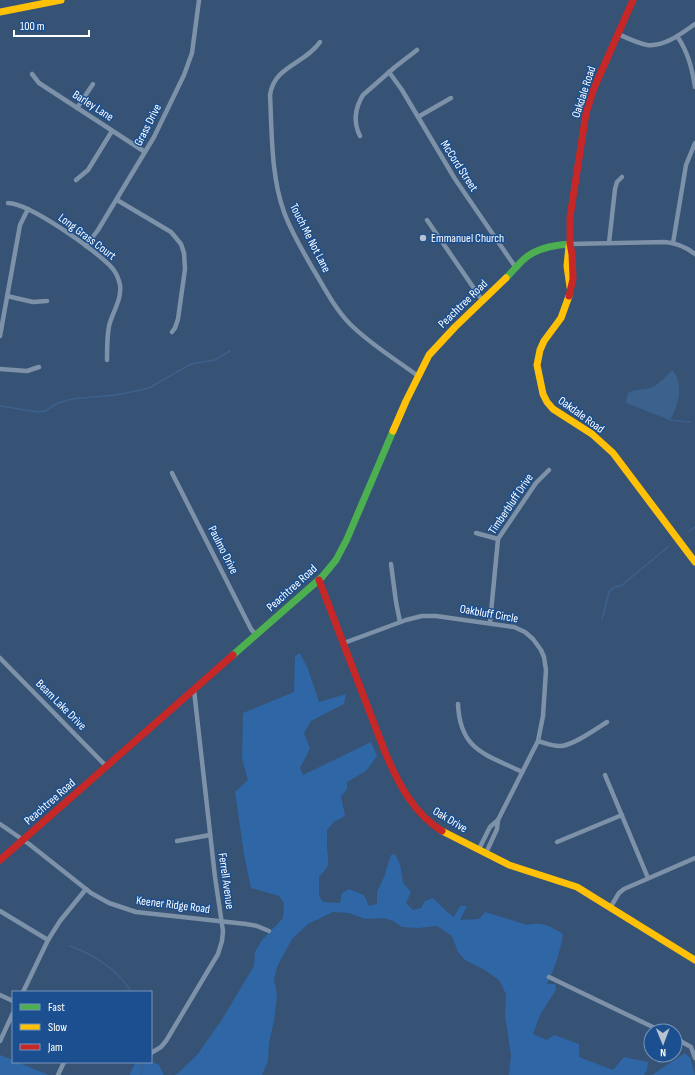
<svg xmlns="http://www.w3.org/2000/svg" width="695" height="1075" viewBox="0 0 695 1075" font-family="'Sofia Sans Condensed',sans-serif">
<rect width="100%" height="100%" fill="#365274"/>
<g fill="#2f66a5">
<path d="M300 653 308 669 319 702 346 694 344 704 311 721 304 733 310 749 300 768 303 775 371 742 377 756 366 771 347 782V789L341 796 345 816 334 822 327 830C327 836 327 841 327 847 328 865 332 863 319 877V896L323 902 340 903 342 893 349 889 364 895 369 906 377 904V892L384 877 391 855 395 854 400 864 403 883 411 892 406 903 413 910 421 908 425 901 433 898 446 911 454 917 460 906H467L460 920 479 919 485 912 528 925C540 921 553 927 563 934 560 952 555 968 547 984H555L556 990 541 1013 533 1034 547 1040 554 1035 579 1044V1057L613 1070 624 1057 648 1062 647 1070 644 1075H509L511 1055 505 1016 506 994 499 980 483 969 465 960 458 952 452 936 437 926 418 928 402 927 393 921 384 918 365 919 349 913 333 912 308 924 292 939 277 967 274 979 277 995 274 1021 269 1043 268 1061 262 1075H174L177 1074 197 1055 221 1021 254 966 255 952 262 940 283 918 284 903 279 896 251 888 244 854 235 792 248 780 242 759 243 713 294 692 295 656Z"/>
<polygon points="685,1053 690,1058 695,1075 652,1075"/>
<polygon points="0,1055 13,1060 13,1062 17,1062 49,1075 0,1075"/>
<polygon points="151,1061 159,1065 164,1075 130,1075 132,1069 135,1064"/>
</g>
<path fill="#3b618d" d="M672 370C685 383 678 407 670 420L626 403V400L628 393C635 389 642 390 650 388 659 385 665 377 672 370Z"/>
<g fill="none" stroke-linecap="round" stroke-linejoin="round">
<g stroke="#3b618d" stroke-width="1.5">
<polyline points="0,406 38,412 45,411 58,403 72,399 115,395 136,391 149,388 191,364 215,360 230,351"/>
<polyline points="670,420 690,422"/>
<polyline points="689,531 695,527"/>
<polyline points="602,619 609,592 613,588 622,585 668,547"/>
<path d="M70 946C93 954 119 970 131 992"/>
<polyline points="141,1075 143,1064"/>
</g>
<g stroke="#7d92a8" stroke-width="4.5">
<path d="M618 34C627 38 637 43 647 45 665 47 682 33 695 24"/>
<path d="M677 36C688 52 692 68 695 87"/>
<path d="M320 42C305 64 274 66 270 95 272 134 271 176 284 212 292 234 305 255 316 274 326 291 336 310 350 324 370 344 395 359 418 376"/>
<polyline points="389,72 402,90 455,179 516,268"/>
<polyline points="32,74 39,83 145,152"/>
<polyline points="77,108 93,84"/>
<polyline points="418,117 451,98"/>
<path d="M360 136C353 122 355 108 363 95L395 67 417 50"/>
<polyline points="76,180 88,170 112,131"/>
<polyline points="117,200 171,232 181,244 184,253 185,269 178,319 175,328 172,332"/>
<path d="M8 203C29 203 99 252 113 269 116 273 119 280 120 285 122 300 112 313 109 326 107 337 107 349 107 360"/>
<polyline points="427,220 482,300"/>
<polyline points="609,243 615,189 617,182 622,177"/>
<polyline points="673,243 686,165 695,143"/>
<path d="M570 244 665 242C676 243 686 247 695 254"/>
<polyline points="86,246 98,230 154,137 184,75 192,53 199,0"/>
<polyline points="7,296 33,302 47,301"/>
<polyline points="0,336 20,225 28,209"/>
<polyline points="0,369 27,371 39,367"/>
<polyline points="172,473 251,629 256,635"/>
<polyline points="476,533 498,539"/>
<polyline points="391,564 396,602 400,622"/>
<polyline points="490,623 498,539 536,483 549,470"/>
<polyline points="344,643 406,620 422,616 436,616 514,627 525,632 533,639 541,650 544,657 546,670 543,716 538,741 498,820"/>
<polyline points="0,658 107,767"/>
<path d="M458 704C460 751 486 754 522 772"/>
<path d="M538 741C545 743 552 746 559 746 571 747 596 729 607 722"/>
<polyline points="605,775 648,878"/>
<polyline points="0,824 29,844 91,893 109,903 136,912 246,924 257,926 269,931"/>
<polyline points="177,841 210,835"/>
<polyline points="557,842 622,815"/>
<polyline points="479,849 490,827 498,820 497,829 486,853"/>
<polyline points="610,908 619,893 624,889 695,858"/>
<polyline points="0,911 48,940"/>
<polyline points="549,977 661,1031"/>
<polyline points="23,992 48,940 60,921 86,889"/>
<polyline points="0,995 13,1001"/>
<polyline points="675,1038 691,1047 695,1058"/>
<polyline points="0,1041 13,1013"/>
<polyline points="151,1053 161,1047 166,1041 218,954 222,941 223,931 215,877 194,690"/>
<polyline points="58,1075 64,1062"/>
</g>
<g stroke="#4caf50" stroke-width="7">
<path d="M506 278C511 273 516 267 521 262 533 249 553 245 570 244"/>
<polyline points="233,655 322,577 336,560 347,539 393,431"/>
</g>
<g stroke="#ffc107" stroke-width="7">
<polyline points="0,12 61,0"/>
<polyline points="569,246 567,266 570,287"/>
<polyline points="569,296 561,318 544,341 540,350 537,365 543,394 547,402 553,409 592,434 613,453 695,562"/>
<polyline points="393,431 406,401 429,355 455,327 506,278"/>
<polyline points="442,831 509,865 577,887 695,960"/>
</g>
<g stroke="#c62828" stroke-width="7">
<polyline points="569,296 573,279 572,254 570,244 570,217 586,113 594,88 633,0"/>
<path d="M319 580 385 752C398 783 413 813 442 831"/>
<polyline points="0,860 233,655"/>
</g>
</g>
<circle fill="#b9c2ce" stroke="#1b4f8f" stroke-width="1.5" cx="423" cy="238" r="4"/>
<g text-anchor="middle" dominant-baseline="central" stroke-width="3" stroke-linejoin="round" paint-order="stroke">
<g font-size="12" fill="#fff" stroke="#1b4f8f">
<text transform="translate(584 92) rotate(-72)">Oakdale Road</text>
<text transform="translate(93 106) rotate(33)">Barley Lane</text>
<text transform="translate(148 125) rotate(-63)">Grass Drive</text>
<text transform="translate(459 166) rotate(57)">McCord Street</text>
<text transform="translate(87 237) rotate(37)">Long Grass Court</text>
<text transform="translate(310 238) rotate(63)">Touch Me Not Lane</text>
<text transform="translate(463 304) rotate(-44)">Peachtree Road</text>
<text transform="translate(581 415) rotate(36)">Oakdale Road</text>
<text transform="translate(511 504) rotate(-56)">Timberbluff Drive</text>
<text transform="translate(223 550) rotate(63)">Paulmo Drive</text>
<text transform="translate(292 588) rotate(-42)">Peachtree Road</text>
<text transform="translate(489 614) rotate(10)">Oakbluff Circle</text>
<text transform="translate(61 705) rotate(45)">Beam Lake Drive</text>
<text transform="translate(50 802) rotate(-41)">Peachtree Road</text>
<text transform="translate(450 820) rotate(31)">Oak Drive</text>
<text transform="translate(226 881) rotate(82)">Ferrell Avenue</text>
<text transform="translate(173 905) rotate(7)">Keener Ridge Road</text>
</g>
<g font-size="12" fill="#fff" stroke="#1b4f8f" text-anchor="start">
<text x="431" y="238">Emmanuel Church</text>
</g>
</g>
<rect x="12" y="991" width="140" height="72" fill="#1b4f8f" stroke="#7695bc"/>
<rect x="20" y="1004" width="20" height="6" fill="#4caf50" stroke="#7695bc"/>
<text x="48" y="1011" font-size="12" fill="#ffffff">Fast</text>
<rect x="20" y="1024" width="20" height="6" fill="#ffc107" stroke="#7695bc"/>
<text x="48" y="1031" font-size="12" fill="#ffffff">Slow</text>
<rect x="20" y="1044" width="20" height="6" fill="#c62828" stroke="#7695bc"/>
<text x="48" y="1051" font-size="12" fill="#ffffff">Jam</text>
<g transform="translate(663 1043) rotate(179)"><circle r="19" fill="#1b4f8f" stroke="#7695bc"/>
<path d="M0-3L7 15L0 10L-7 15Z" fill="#b9c2ce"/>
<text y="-6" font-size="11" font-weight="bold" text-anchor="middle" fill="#ffffff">N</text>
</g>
<path d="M14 30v6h75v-6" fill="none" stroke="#ffffff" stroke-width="2"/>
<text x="20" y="30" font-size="12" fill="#ffffff" stroke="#1b4f8f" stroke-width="3" paint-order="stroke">100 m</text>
</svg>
